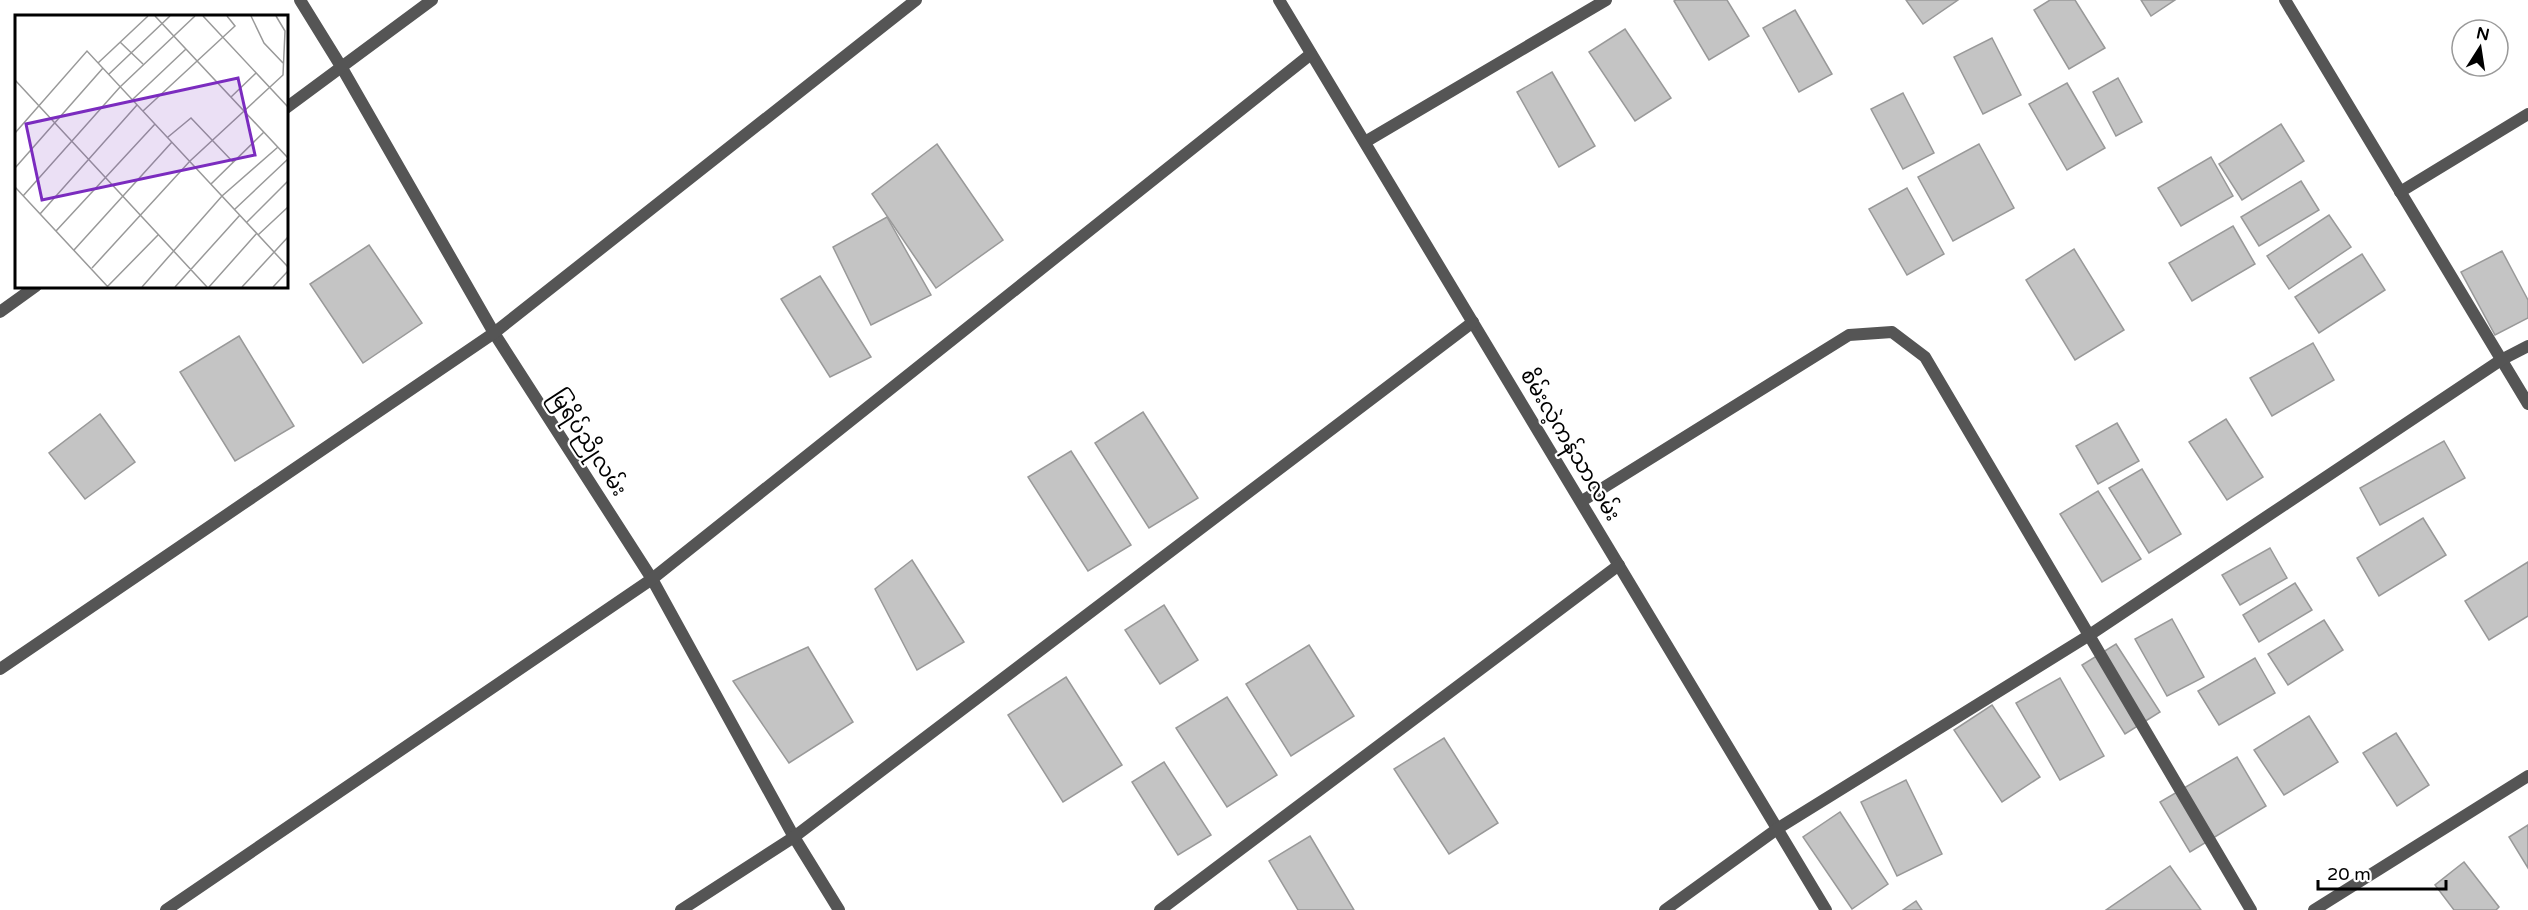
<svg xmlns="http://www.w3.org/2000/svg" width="2528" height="910" viewBox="0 0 2528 910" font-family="'Varela Round','Noto Sans Myanmar',sans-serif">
<rect width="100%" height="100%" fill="#fff"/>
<g fill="#c4c4c4" stroke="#999" stroke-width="1.5">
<polygon points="1676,0 1727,0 1749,36 1709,60 1674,1"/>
<polygon points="1906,0 1958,0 1923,24"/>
<polygon points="2050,0 2075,0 2105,48 2069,69 2034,10"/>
<polygon points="2141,0 2175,0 2151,16"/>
<polygon points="1795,10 1832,74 1799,92 1763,28"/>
<polygon points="1625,29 1671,98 1635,121 1589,52"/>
<polygon points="1992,38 2021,95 1983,114 1954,57"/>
<polygon points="1552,72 1595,146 1559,167 1517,92"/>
<polygon points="2118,78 2142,122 2116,136 2093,92"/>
<polygon points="2067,83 2105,148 2067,170 2029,104"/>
<polygon points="1903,93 1934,153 1903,169 1871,109"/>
<polygon points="2281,124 2304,161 2242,200 2219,164"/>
<polygon points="937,144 1003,240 936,288 872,194"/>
<polygon points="1979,144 2014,208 1953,241 1918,177"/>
<polygon points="2211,157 2233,196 2181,226 2158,188"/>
<polygon points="2301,181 2319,210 2259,246 2241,217"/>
<polygon points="1907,188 1944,254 1907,275 1869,209"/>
<polygon points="2329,215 2351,247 2289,289 2267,256"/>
<polygon points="887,217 931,295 871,325 833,247"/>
<polygon points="2233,226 2255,264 2192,301 2169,263"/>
<polygon points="369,245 422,323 363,363 310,284"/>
<polygon points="2074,249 2124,330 2075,360 2026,280"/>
<polygon points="2502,251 2528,300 2528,318 2495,335 2461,272"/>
<polygon points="2362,254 2385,290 2319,333 2295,297"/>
<polygon points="820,276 871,357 830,377 781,299"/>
<polygon points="239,336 294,426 235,461 180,372"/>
<polygon points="2313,343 2334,380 2272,416 2250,378"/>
<polygon points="1143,412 1198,498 1149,528 1095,443"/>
<polygon points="100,414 135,462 85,499 49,453"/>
<polygon points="2226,419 2263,477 2227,500 2189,442"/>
<polygon points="2117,423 2139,461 2098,484 2076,446"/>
<polygon points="2444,441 2465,478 2380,525 2360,488"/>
<polygon points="1071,451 1131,545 1088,571 1028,477"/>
<polygon points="2142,469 2181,534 2149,553 2109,488"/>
<polygon points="2098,491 2141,559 2102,582 2060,514"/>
<polygon points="2423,518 2446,555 2379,596 2357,558"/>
<polygon points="2270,548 2287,578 2240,605 2222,575"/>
<polygon points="912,560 964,642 917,670 875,589"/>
<polygon points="2528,562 2528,616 2489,640 2465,601"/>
<polygon points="2295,583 2312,610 2259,642 2243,615"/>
<polygon points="1164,605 1198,660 1160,684 1125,630"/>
<polygon points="2172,619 2204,677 2167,696 2135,639"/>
<polygon points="2324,620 2343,650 2288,685 2268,654"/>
<polygon points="2116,644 2160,712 2125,734 2082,665"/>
<polygon points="1309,645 1354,716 1291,756 1246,684"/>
<polygon points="808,647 853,722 789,763 733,681"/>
<polygon points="2255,658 2275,693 2219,725 2198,691"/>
<polygon points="1066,677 1122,765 1063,802 1008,715"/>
<polygon points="2060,678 2104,756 2060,780 2016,703"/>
<polygon points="1227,697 1277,775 1227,807 1176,728"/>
<polygon points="1992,705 2040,777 2002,802 1954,730"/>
<polygon points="2309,716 2338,762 2284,795 2254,750"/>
<polygon points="2396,733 2429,785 2397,806 2363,753"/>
<polygon points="1444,738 1498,823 1449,854 1394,769"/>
<polygon points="2237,757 2266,806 2190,852 2160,802"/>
<polygon points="1164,762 1211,835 1178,855 1132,782"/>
<polygon points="1906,780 1942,854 1897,876 1861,802"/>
<polygon points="1840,812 1888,884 1852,909 1803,837"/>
<polygon points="2528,825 2528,868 2509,837"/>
<polygon points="1310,836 1354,910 1298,910 1269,861"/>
<polygon points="2464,862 2499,907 2496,910 2454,910 2435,885"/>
<polygon points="2170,866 2201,910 2106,910"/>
<polygon points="1916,901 1922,910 1903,910"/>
</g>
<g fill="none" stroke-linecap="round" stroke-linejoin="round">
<g stroke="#555" stroke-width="12">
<polyline points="300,0 342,68 494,333 652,579 794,837 839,910"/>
<polyline points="1279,0 1826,910"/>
<polyline points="2285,0 2528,404"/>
<polyline points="286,108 432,0"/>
<polyline points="1365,142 1606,0"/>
<polyline points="2400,192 2528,114"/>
<polyline points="0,312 36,286"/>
<polyline points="1582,501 1849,335 1892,332 1925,357 2251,910"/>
<polyline points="0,669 494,333 916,0"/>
<polyline points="166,910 652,579 1311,54"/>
<polyline points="681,910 794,837 1473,322"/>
<polyline points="1160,910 1619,565"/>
<polyline points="1665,910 1777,829 2088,636 2501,360 2528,346"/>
<polyline points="2314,910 2528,776"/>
</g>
</g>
<g text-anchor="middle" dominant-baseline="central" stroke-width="4.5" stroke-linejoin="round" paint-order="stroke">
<g font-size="21" fill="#000" stroke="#fff">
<text transform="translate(588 443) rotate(57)">မြရိပ်ညိုလမ်း</text>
<text transform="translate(1570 445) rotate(59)">စိမ်းလဲ့ကန်သာလမ်း</text>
</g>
</g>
<g transform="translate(15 15)">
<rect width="273" height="273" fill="#fff"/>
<path fill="none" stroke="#999" stroke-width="1.5" d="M140 1 273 143M188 1 273 92M236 1 249 28 268 48M105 27 128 49M83 48 133 1M94 59 155 1M0 65 192 272M216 82 241 58M117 85 171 34M128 96 220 11 212 1M0 118 72 36 273 252M153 122 176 103 218 147M0 153 88 53M196 169 249 117M0 172 93 272M8 181 105 72 180 1M220 194 273 144M25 199 122 90M232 207 273 166M41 216 140 109M243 220 273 192M59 235 157 127M77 253 175 146 268 60 270 16 261 1M92 272 143 220M127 272 207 181 263 132M160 272 225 200M194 272 242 218M227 272 273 222M258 272 273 256"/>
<path fill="#7b2cbf" fill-opacity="0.15" stroke="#7b2cbf" stroke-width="3" d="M223 63 240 140 27 185 11 109Z"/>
<rect width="273" height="273" fill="none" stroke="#000" stroke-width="3"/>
</g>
<g transform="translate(2480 48) rotate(12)"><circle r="28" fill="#ffffff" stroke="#999999" stroke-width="1.5"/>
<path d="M0-4.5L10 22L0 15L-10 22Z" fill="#000000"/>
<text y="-9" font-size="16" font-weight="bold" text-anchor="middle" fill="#000000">N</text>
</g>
<path d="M2318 880v9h128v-9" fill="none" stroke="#000000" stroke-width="3"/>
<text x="2327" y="880" font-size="18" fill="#000000" stroke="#ffffff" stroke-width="4.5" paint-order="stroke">20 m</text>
</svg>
